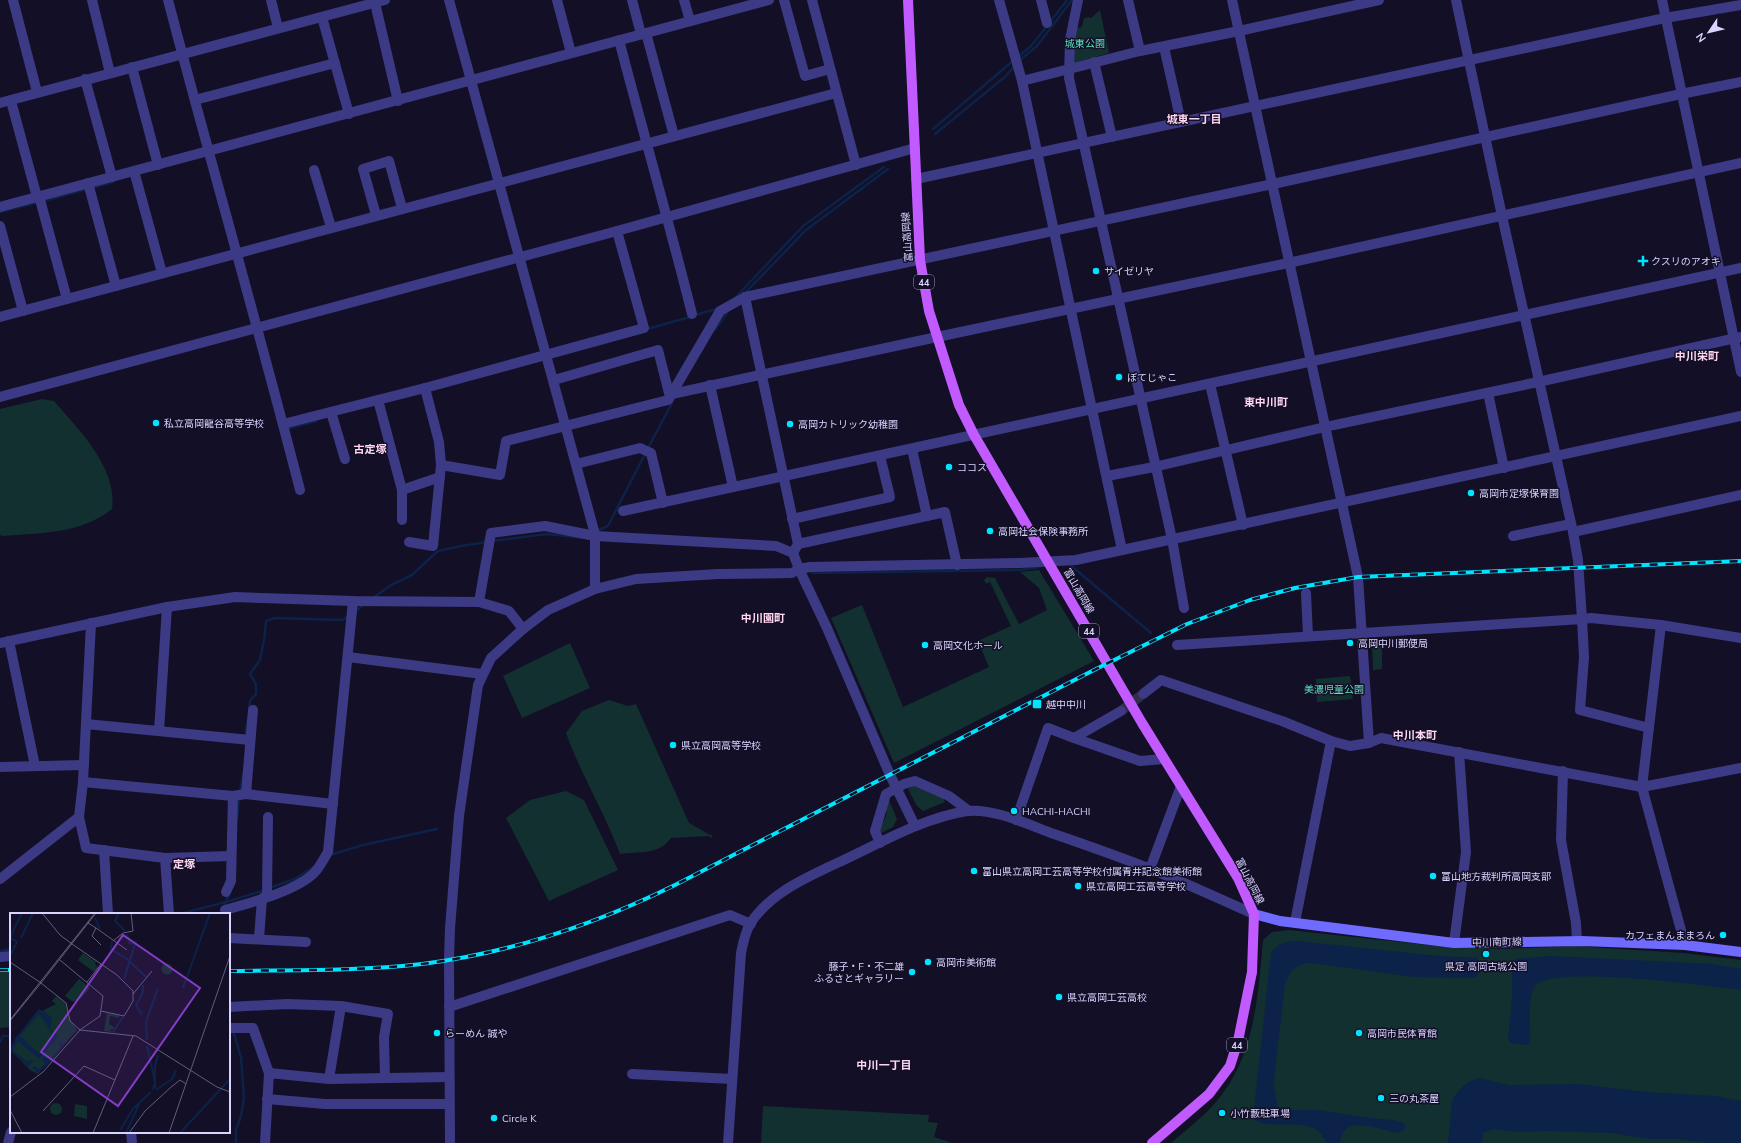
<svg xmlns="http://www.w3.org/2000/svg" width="1741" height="1143" viewBox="0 0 1741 1143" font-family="Mulish,'Noto Sans JP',sans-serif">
<rect width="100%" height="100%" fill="#130f26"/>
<g fill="#12302f">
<polygon points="1100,10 1109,53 1067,65 1067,31 1082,27 1084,18 1090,17 1090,19"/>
<path d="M42 399 54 401C78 429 118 468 112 509 81 534 40 533 3 536L0 535V409Z"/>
<polygon points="1039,570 1094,661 894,763 831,618 862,605 903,707 989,667 978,641 1011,626 990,582 986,584 984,580 987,577 995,578 1019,624 1047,610 1039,588 1020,572"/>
<polygon points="1382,641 1382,669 1373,670 1372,642"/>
<polygon points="570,643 590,688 522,718 503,676"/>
<polygon points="1350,676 1353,699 1317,702 1316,679"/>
<path d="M609 700 628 706 636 704 689 823 710 835H712V838L709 836 671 838C658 856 638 851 620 854 605 813 581 775 566 733L582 711Z"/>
<polygon points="914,786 943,798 945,802 923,811 917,806 908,789"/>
<polygon points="566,791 584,800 618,870 549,901 506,818 530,800"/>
<polygon points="888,798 897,819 893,827 879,834 877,828 882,825 887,813 884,808"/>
<path d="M1289 930 1447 947 1503 949 1574 946 1683 953 1741 960V1143H1171C1186 1130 1203 1117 1216 1102 1255 1056 1258 997 1263 940L1272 932Z"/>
<polygon points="0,971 11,971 11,1027 0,1028"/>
<polygon points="763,1106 929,1115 928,1122 938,1123 934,1137 952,1143 761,1143"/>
</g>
<g fill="#0c2248">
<path d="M1298 941 1439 956 1478 958V976L1472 978 1414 977 1311 963H1305L1295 968 1292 970 1285 984 1275 1070 1274 1087 1278 1107 1288 1110H1319L1363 1117 1392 1120 1402 1122 1405 1125V1129L1398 1133C1378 1129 1343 1113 1340 1143H1326C1317 1111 1267 1134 1253 1118L1271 953C1277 943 1288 941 1298 941Z"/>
<path d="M1549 956 1713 964 1741 969V990C1709 986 1555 965 1536 985 1527 994 1531 1028 1530 1042L1526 1045 1510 1043 1508 1039 1512 997V963L1516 959Z"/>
<path d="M1480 1078 1509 1085 1580 1084 1646 1092 1716 1096 1741 1101V1143H1708L1675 1139H1648L1611 1133 1547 1131 1518 1132 1494 1129 1483 1133 1482 1143H1448L1452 1101C1456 1091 1468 1080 1480 1078Z"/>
</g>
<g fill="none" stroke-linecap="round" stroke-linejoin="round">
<g stroke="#0c2248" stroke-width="2.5">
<polyline points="1050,22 1067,0"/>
<polyline points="1018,57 1031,46 1047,26"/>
<polyline points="1019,61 1037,46 1072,0"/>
<polyline points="933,129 1014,60"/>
<polyline points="935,134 1006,76 1015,65"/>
<polyline points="92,188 113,182"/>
<polyline points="44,201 87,189"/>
<polyline points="0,212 39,202"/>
<polyline points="745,293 806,230 888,169"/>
<polyline points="735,298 803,226 884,167"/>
<polyline points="695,315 717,309"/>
<polyline points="647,329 690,317"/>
<polyline points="715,330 728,311"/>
<polyline points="290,428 316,421"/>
<polyline points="647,450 673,401"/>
<polyline points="597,531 608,526 645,454"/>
<polyline points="492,541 547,534 584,538"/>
<polyline points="1069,564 1151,633"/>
<polyline points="812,573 1020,570 1040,567"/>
<polyline points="373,598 391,585 412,575 438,551 461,546 487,542"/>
<polyline points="355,611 364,605"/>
<polyline points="249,709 250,701 256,694 256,684 250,674 260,660 264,640 266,621 275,618 343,620 349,615"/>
<polyline points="245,737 248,718"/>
<polyline points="240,792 243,774"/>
<polyline points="237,820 239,797"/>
<polyline points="330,855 363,845 437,829"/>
<polyline points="269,888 295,879 315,866"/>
<polyline points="224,907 229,895"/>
<polyline points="179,914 226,902 265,890"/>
<polyline points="0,951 11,949"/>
<polyline points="233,1031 241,1057 244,1098 241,1116 236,1130 236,1143"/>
<polyline points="0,1042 3,1036 11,1036"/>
</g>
<polyline stroke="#312d47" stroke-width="10" stroke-dasharray="10 5" stroke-linecap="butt" points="1121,711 1143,694"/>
<g stroke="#3d3a85" stroke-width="10">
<polyline points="13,0 37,92"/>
<polyline points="92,0 110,73"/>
<path d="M168 0C211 164 258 326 300 490"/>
<polyline points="271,0 278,28"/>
<polyline points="449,0 593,527 595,534 595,589"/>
<polyline points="557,0 571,53"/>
<polyline points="632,0 641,34"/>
<polyline points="684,0 690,21"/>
<polyline points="784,0 805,76 830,69"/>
<polyline points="812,0 856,165"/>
<polyline points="999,0 1022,81 1122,550"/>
<polyline points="1041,0 1047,23"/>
<polyline points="1078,0 1070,40 1069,78 1172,539 1184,608"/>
<polyline points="1128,0 1140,51"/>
<polyline points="1232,0 1358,577 1369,743"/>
<polyline points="1456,0 1502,216"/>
<polyline points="1662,0 1741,372"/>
<polyline points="375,3 398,101"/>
<polyline points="322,17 349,114"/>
<polyline points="646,33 674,136"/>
<path d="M619 40C643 132 669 222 692 314"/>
<polyline points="1164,47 1181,122"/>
<polyline points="1094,62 1112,137"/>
<polyline points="132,67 158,165"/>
<polyline points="85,79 112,177"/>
<polyline points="1022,81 1140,51 1239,31 1379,0"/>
<polyline points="195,100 335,63"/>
<polyline points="11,101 37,197"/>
<polyline points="0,103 385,0"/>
<polyline points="314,170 331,227"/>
<polyline points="134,171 162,273"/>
<polyline points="916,179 1665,18 1741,5"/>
<polyline points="88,183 116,286"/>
<polyline points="39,196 67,299"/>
<polyline points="0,207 769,0"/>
<polyline points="376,215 363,169 389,161 402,208"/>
<polyline points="0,226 23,311"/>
<polyline points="745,297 798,544 793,553"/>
<polyline points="0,317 836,93"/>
<polyline points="554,380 658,350 670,397"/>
<polyline points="1210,384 1243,525"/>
<polyline points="710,385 733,487"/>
<polyline points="1488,393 1504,468"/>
<polyline points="672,394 937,337"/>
<polyline points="0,397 617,231 915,148"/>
<polyline points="378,400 402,490 402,520"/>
<polyline points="331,412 345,459"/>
<polyline points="283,424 425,388 644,328 617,231"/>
<polyline points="912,449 927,516"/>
<polyline points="576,464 640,448 651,453 663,503"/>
<polyline points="441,465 500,475 506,441 668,400 720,311 745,297 1273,184 1681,94 1741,82"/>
<polyline points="1107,476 1154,467 1325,427 1538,382 1741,337"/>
<polyline points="402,490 440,477"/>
<polyline points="623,511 1741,268"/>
<polyline points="792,519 890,497 880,456"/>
<polyline points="1573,532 1741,495"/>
<polyline points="1513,536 1571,524"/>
<polyline points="409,542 433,546 441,465 439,442 425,388"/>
<polyline points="798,544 945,512 957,565"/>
<polyline points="1306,593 1308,636"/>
<polyline points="479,602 491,533 545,526 595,536 776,546 793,553 799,569 810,567 1020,563 1076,560 1741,416"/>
<polyline points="1661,625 1642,787 1685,945"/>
<polyline points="9,641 35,766"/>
<polyline points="0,643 167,607 159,731"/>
<polyline points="1177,645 1582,619 1584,657 1580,710 1649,728"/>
<polyline points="348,657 482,674"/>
<polyline points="1143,694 1161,680 1282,721 1331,741 1350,746 1369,743 1381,738 1642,787 1741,768"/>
<polyline points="86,724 250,740"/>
<polyline points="1074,738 1140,761 1164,759"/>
<polyline points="0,767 84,765"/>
<polyline points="1563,771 1561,840 1576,923 1577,941"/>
<polyline points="83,782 233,796 246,794 333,804"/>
<polyline points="246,794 253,710"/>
<polyline points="79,817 86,848 165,858 231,856"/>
<polyline points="1016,820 1048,728 1074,738 1121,711"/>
<polyline points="880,843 875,831 886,794 904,784 915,781 949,796 969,811"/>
<polyline points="104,850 108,914"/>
<polyline points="165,858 169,914"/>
<polyline points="1150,869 1181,786"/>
<polyline points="0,879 79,817 83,782 91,623"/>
<polyline points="226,892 231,881 233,796"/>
<path d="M225 910C250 903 296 891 314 873 320 867 324 858 328 852L353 601"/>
<polyline points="1295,922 1331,741"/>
<polyline points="229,938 306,942"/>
<polyline points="259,938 262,899 267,894 268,817"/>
<polyline points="1454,943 1466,852 1459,752"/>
<polyline points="0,957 11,956"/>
<polyline points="229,1007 287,1004 341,1006 388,1014 384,1037 385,1078"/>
<polyline points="449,1007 730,915 751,924"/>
<polyline points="229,1028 253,1028 269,1073"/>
<polyline points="632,1074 732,1079"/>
<polyline points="329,1079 341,1006"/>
<polyline points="267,1099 325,1104 449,1104"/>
<polyline points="8,1143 11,1132"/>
<polyline points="265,1143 269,1073 329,1079 449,1077"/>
</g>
<g stroke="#3d3a85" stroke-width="10">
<polyline points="1502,216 1573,532 1578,560 1582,619 1591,618 1661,625 1741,638"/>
<polyline points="937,337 1288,263 1741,163"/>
<polyline points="167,607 235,597 353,601 479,602 509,611 523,629"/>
<polyline points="131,1132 132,1143"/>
<polyline points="450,1143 449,959 450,928 459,816 478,685 491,658 523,629 548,610 595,589 636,579 718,574 792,573 799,569 827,628 890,775 915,826"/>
<path d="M728 1143 741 953C743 943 745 933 750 924 769 894 805 878 835 864 877 845 922 818 967 811 994 808 1029 825 1054 834 1086 845 1117 856 1148 868 1184 882 1219 899 1254 914"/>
</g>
<polyline stroke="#6f6bff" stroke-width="10" points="1254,914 1280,921 1454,943 1582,941 1685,945 1741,952"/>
<polyline stroke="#c25bff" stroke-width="10" points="908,0 920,260 929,311 959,405 974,435 1142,723 1238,878 1254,914 1252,972 1238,1041 1230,1066 1209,1094 1152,1143"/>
<g stroke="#00e5ff" stroke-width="4">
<g id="rail">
<polyline points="0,970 11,970"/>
<path d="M229 971C292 970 360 971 422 964 510 953 596 924 675 885L1096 669 1187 624 1250 600 1295 588 1358 577 1741 561"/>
</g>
</g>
<use href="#rail" stroke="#130f26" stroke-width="2.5" stroke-dasharray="8" stroke-linecap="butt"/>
</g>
<g fill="#00e5ff" stroke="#130f26" stroke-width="1.5">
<path d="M1641 255h4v4h4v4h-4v4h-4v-4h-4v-4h4z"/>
<circle cx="1096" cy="271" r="4"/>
<circle cx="1119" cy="377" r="4"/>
<circle cx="156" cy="423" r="4"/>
<circle cx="790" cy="424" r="4"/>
<circle cx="949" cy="467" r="4"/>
<circle cx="1471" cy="493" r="4"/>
<circle cx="990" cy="531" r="4"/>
<circle cx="1350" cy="643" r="4"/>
<circle cx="925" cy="645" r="4"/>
<rect x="1032" y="699" width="10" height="10" rx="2"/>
<circle cx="673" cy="745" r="4"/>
<circle cx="1014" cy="811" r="4"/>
<circle cx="974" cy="871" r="4"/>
<circle cx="1433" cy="876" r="4"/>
<circle cx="1078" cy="886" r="4"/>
<circle cx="1723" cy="935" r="4"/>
<circle cx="1486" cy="954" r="4"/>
<circle cx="928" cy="962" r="4"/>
<circle cx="912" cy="972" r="4"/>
<circle cx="1059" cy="997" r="4"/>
<circle cx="437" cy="1033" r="4"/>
<circle cx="1359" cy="1033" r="4"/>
<circle cx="1381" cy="1098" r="4"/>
<circle cx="1222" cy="1113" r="4"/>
<circle cx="494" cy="1118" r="4"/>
</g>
<g text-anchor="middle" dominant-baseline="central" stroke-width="3" stroke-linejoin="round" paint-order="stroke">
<g fill="#130f26" stroke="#9e99be" stroke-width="1">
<rect x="914" y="275" width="20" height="14" rx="3"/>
<rect x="1079" y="624" width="20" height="14" rx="3"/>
<rect x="1227" y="1038" width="20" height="14" rx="3"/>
</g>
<g font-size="9" font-weight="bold" fill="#d9d4ff">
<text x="924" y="282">44</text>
<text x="1089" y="631">44</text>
<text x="1237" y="1045">44</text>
</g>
<g font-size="10" fill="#5fe0c0" stroke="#130f26">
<text x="1085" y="43">城東公園</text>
<text x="1334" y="689">美濃児童公園</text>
</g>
<g font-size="10" fill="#d9d4ff" stroke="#130f26">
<text transform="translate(907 237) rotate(-94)">富山高岡線</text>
<text transform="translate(1079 591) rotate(60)">富山高岡線</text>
<text transform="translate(1250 881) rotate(63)">富山高岡線</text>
<text transform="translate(1497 942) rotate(-1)">中川南町線</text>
</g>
<g font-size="10" fill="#d9d4ff" stroke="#130f26" text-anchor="start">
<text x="1651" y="261">クスリのアオキ</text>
<text x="1104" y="271">サイゼリヤ</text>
<text x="1127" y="377">ぼてじゃこ</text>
<text x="164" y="423">私立高岡龍谷高等学校</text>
<text x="798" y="424">高岡カトリック幼稚園</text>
<text x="957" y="467">ココス</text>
<text x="1479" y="493">高岡市定塚保育園</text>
<text x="998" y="531">高岡社会保険事務所</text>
<text x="1358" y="643">高岡中川郵便局</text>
<text x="933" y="645">高岡文化ホール</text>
<text x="1046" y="704">越中中川</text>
<text x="681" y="745">県立高岡高等学校</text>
<text x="1022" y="811">HACHI-HACHI</text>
<text x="982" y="871">富山県立高岡工芸高等学校付属青井記念館美術館</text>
<text x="1441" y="876">富山地方裁判所高岡支部</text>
<text x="1086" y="886">県立高岡工芸高等学校</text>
<text x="1715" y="935" text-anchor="end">カフェまんままろん</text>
<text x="936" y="962">高岡市美術館</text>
<text x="904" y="966" text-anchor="end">藤子・F・不二雄<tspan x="904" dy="12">ふるさとギャラリー</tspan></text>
<text x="1486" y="966" text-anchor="middle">県定 高岡古城公園</text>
<text x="1067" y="997">県立高岡工芸高校</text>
<text x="445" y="1033">らーめん 誠や</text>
<text x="1367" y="1033">高岡市民体育館</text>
<text x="1389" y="1098">三の丸茶屋</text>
<text x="1230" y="1113">小竹藪駐車場</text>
<text x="502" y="1118">Circle K</text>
</g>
<g font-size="11" font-weight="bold" fill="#ffd6f0" stroke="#130f26">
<text x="1194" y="119">城東一丁目</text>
<text x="1697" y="356">中川栄町</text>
<text x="1266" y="402">東中川町</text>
<text x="370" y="449">古定塚</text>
<text x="763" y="618">中川園町</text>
<text x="1415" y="735">中川本町</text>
<text x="184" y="864">定塚</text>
<text x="884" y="1065">中川一丁目</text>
</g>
</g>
<g transform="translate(10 913)">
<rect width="220" height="220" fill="#130f26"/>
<path d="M73 40 86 49 85 51 88 54 84 59 68 47ZM151.5 56a5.5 5.5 0 1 1 11 0a5.5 5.5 0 1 1-11 0ZM69 66 80 75 71 85 63 89 55 83ZM46 83 55 90 59 105 67 117 28 161 20 157 0 137 6 125 29 96 32 98 46 91 42 88ZM97 100 109 102V105L100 103 99 111 105 115 100 117 103 119 94 118ZM40 196a6 6 0 1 1 12 0a6 6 0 1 1-12 0ZM65 191 77 193V206L64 203Z" fill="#12302f"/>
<path d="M29 96 42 104 40 115 48 124 29 146 8 128 3 137 16 148 24 147 18 154 0 137 6 125ZM29 101 44 122 29 140 10 123ZM49 128 54 132 44 146 28 160 22 155 24 153 30 156 35 150 31 147 35 143 41 147 51 135Z" fill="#0c2248" fill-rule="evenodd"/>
<path fill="none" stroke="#0c2248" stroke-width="2" d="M109 0 105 8 115 18M85 5 90 16M116 21 120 27 119 30 123 31M11 25 23 0M102 28 101 36 117 46 136 64M0 43 7 29 1 25 2 20 12 0M114 66 126 28M173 75 200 0M132 102 126 92 133 79V72M103 119 113 104M137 127 136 109 148 75M137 133 145 169 143 177M145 175V153L148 142M146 177 162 166 166 157M110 217 123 196 141 179M116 220 130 189 139 181M170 220 220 166"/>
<path fill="none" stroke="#625e7d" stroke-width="1" d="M32 0 50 22 62 31M86 0 31 70 56 90 60 108 70 117 126 123 207 174 220 179M78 10 86 15 82 23 91 32M86 15 117 37M103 28 113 20 123 18 121 0M62 31 107 62 123 78V88L114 103 91 98M50 47 93 83 90 103 70 117M0 49 31 70 0 108M77 69 91 51M123 81 142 58M0 107 85 0M0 184 33 159 70 117M0 197 12 220M33 198 74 153 105 167M83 220 123 123M119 220 135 198 160 175 170 167 176 171M159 220 220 43"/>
<path fill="#843dc5" fill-opacity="0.15" stroke="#843dc5" stroke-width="2" d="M113 22 190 75 108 193 31 139Z"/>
<rect width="220" height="220" fill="none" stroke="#d9d4ff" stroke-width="2"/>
</g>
<g transform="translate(1709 32) rotate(235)" stroke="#130f26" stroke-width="3" paint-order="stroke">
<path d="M0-3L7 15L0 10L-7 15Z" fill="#d9d4ff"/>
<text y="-6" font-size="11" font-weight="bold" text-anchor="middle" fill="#d9d4ff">N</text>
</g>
</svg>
